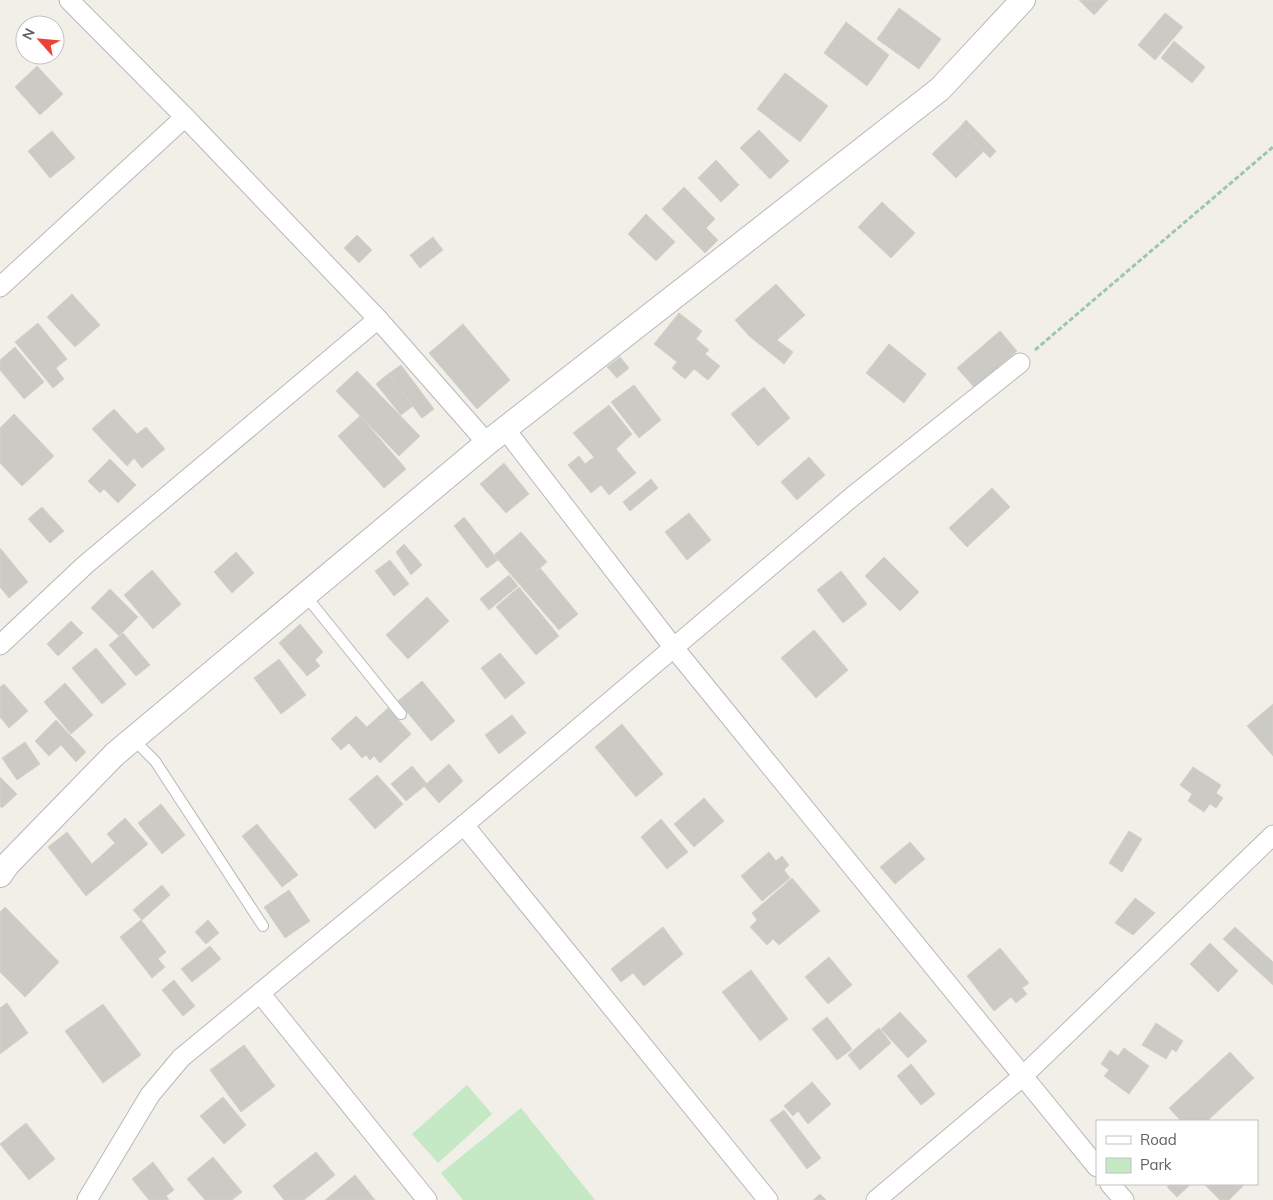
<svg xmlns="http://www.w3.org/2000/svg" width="1273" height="1200" viewBox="0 0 1273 1200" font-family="Mulish,sans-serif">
<rect width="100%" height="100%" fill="#f1efe8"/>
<g fill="#c5e8c5">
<polygon points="467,1085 492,1114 438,1163 412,1134"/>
<polygon points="521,1108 595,1200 463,1200 441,1173"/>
</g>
<g fill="#cccac5" stroke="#d6d1c6">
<polygon points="1079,0 1108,0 1094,15"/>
<polygon points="899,8 941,39 919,69 877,39"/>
<polygon points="1165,13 1183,27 1155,60 1138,45"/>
<polygon points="846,22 889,55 867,86 824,53"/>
<polygon points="1174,41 1205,67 1192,83 1161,58"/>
<polygon points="37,66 63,94 40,115 15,87"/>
<polygon points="785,73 828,106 800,142 757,109"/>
<polygon points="966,120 996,151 990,158 960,127"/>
<polygon points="960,127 984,151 956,178 932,154"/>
<polygon points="759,130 789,161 770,179 740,148"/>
<polygon points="52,131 75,158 50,178 28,151"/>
<polygon points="716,160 739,185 721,202 698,178"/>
<polygon points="684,187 715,219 706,228 718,240 705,253 662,209"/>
<polygon points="882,202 915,233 891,258 858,227"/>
<polygon points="646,214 675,242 656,261 628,234"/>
<polygon points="357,235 372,250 359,263 344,248"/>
<polygon points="433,237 443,250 420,268 410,255"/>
<polygon points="776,284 805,315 777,340 793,352 784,364 749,336 735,320"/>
<polygon points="72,294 100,325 75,347 47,317"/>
<polygon points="679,313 702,331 696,339 709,350 705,354 720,366 708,380 694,369 685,379 672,368 677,362 654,344"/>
<polygon points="38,323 67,359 56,368 64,379 53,388 15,342"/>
<polygon points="463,324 510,380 477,409 429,353"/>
<polygon points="1000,331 1017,351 974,387 957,368"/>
<polygon points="889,344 926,374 904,403 866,373"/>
<polygon points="15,347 44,382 24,399 0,370 0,360"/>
<polygon points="620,357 629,368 617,378 607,367"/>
<polygon points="401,365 434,409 422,418 388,374"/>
<polygon points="357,371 420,436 399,456 336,391"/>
<polygon points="388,374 413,406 401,415 376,384"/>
<polygon points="634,385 661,420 639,438 611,402"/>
<polygon points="764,387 790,418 758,446 731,414"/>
<polygon points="609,405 632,434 616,449 636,473 609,495 601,485 591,493 568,465 579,456 585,464 594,457 573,433"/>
<polygon points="114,409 137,434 146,427 165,449 142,468 134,458 127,466 92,429"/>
<polygon points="14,414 54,456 22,486 0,463 0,428"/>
<polygon points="360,416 406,469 384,488 338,436"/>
<polygon points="809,457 825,475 797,500 781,482"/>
<polygon points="110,459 136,485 118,503 104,489 100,493 88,481"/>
<polygon points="504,463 529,494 506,513 480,484"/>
<polygon points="651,479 658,488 630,511 623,502"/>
<polygon points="992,488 1010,507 967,547 949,528"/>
<polygon points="42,507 64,531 50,543 28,519"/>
<polygon points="689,513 711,540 687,560 665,532"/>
<polygon points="464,517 498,560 487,568 454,526"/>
<polygon points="521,532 547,562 520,585 494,555"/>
<polygon points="404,544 422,565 411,575 396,552"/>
<polygon points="0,548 28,582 9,598 0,587"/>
<polygon points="236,552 254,573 232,593 214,572"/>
<polygon points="884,557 919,592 900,611 865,576"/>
<polygon points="390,560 409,584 394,596 375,571"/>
<polygon points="540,568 578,614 559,630 520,585"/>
<polygon points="152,570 181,604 153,629 124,595"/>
<polygon points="841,571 867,604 843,623 817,590"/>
<polygon points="509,575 518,586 489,610 480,599"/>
<polygon points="519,587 559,636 536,655 496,607"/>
<polygon points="110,589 138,617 119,636 91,608"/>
<polygon points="427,597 449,621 408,659 386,635"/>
<polygon points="71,621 83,633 58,656 47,644"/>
<polygon points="300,624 323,652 315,660 320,666 307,676 279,643"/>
<polygon points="814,630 848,670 816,698 781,658"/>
<polygon points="123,633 150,665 136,676 109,645"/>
<polygon points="96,648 126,684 102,704 72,668"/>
<polygon points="500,653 525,683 505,699 481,668"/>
<polygon points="279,659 306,695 281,714 254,678"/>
<polygon points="422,681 455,721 431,741 398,701"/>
<polygon points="65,683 93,715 71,734 44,702"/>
<polygon points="4,684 28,711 9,728 0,717 0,687"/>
<polygon points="1273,704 1273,756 1247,726"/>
<polygon points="388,708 411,734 380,763 374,756 370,760 366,755 362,758 349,743 341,750 331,739 356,716 367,727"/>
<polygon points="512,715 526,733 499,754 485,735"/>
<polygon points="56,720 86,752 76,762 61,745 49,756 35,741"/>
<polygon points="622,724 663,774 636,797 595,747"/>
<polygon points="25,742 40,764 17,780 2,758"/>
<polygon points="449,764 463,781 439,803 424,786"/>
<polygon points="412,766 427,784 406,801 391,784"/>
<polygon points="1193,767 1221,785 1216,793 1223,798 1216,808 1210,804 1204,812 1188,801 1192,794 1180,785"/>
<polygon points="377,775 403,804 375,829 349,799"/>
<polygon points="0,777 17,794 2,808 0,806"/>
<polygon points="704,798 724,821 694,847 674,824"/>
<polygon points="161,804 185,835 162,854 138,823"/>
<polygon points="125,818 148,844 86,896 48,847 67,832 92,864 115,843 107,834"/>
<polygon points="661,819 688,852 667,869 641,837"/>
<polygon points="257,824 298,875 282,887 242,836"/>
<polygon points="1129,831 1142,839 1122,872 1109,863"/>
<polygon points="910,842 925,859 895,884 880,867"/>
<polygon points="769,852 776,861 782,856 789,865 784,870 790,878 762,901 741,876"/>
<polygon points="792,878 820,911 779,945 773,939 767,945 750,927 757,920 752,913"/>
<polygon points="162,885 170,895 142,920 133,910"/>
<polygon points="289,890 310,921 285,938 264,907"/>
<polygon points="1135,898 1155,913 1133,935 1115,923"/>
<polygon points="5,907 59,962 25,997 0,972 0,912"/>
<polygon points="141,920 166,952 158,959 165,967 152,978 120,937"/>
<polygon points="208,920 219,933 206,944 195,932"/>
<polygon points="663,927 683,954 644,986 633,973 621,982 611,969"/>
<polygon points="1235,927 1273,962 1273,985 1223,939"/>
<polygon points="1210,943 1238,971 1218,992 1190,964"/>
<polygon points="210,946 221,959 192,982 181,969"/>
<polygon points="1000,948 1029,983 1022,988 1027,994 1016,1003 1011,997 994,1011 967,976"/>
<polygon points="829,957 852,985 828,1004 805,977"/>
<polygon points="751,970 788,1019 760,1041 722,992"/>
<polygon points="174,980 195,1006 183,1016 162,990"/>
<polygon points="7,1003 28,1033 0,1054 0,1008"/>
<polygon points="103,1004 141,1055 103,1083 65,1031"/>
<polygon points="900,1012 927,1041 908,1058 881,1029"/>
<polygon points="827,1017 852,1049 837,1060 812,1029"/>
<polygon points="1156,1023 1183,1041 1176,1052 1172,1049 1166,1059 1142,1045"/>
<polygon points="879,1028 891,1043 860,1070 848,1055"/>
<polygon points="244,1045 275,1086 241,1112 210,1070"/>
<polygon points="1124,1048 1149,1066 1129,1094 1104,1076 1109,1070 1101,1064 1110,1050 1118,1056"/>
<polygon points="1230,1052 1254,1078 1207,1121 1181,1121 1169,1108"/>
<polygon points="911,1064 935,1094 921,1105 897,1076"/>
<polygon points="812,1082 831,1104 808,1124 798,1111 793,1116 784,1106"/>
<polygon points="223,1097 246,1125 224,1144 200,1116"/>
<polygon points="784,1110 821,1158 807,1169 770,1120"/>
<polygon points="26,1123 55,1159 29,1180 0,1144"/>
<polygon points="316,1152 335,1175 304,1200 284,1200 273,1186"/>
<polygon points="213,1157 242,1192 232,1200 205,1200 187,1179"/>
<polygon points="153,1162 174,1190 166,1196 169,1200 149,1200 132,1179"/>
<polygon points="355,1175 375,1200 325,1200"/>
<polygon points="1170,1184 1191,1184 1177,1197 1167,1187"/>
<polygon points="1204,1184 1245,1184 1229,1200 1220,1200"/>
<polygon points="820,1194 826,1200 813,1200"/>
</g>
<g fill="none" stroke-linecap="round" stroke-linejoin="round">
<g stroke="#b5b8bc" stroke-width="12">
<g id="service">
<polyline points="305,595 401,714"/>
<polyline points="133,739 155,761 263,926"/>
</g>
</g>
<g stroke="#b5b8bc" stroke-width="21">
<g id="minor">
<polyline points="69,0 185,117 378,319 487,443"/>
<polyline points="0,287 185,117"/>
<polyline points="505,429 674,648 1097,1167"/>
<polyline points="0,645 85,565 378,319"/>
<polyline points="464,825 768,1200"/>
<polyline points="260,993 427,1200"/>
<polyline points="1110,1184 1124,1200"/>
<polyline points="87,1200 150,1095 181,1058 464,825 853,496 1020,363"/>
<polyline points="876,1200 1022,1077 1273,835"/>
</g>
</g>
<g stroke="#b5b8bc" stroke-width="26">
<polyline id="tertiary" points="0,875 7,865 115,754 487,443 940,89 1023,0"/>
</g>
<polyline stroke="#9cc7a9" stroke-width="3" stroke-dasharray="5 2.5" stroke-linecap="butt" points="1035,350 1273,147"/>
<use href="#service" stroke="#fff" stroke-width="10"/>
<use href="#minor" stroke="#fff" stroke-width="19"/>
<use href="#tertiary" stroke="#fff" stroke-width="24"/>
</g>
<rect x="1096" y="1120" width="162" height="65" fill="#ffffff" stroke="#bfc1c3"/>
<rect x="1106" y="1136" width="25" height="8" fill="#ffffff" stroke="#bfc1c3"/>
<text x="1140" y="1145" font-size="15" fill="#5f6368">Road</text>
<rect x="1106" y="1158" width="25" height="15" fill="#c5e8c5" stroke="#bfc1c3"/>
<text x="1140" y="1170" font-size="15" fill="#5f6368">Park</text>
<g transform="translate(40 40) rotate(297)"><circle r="24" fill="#ffffff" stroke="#bfc1c3"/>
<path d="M0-4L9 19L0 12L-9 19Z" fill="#ea4335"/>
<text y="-8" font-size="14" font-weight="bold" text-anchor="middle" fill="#5f6368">N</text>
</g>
</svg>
